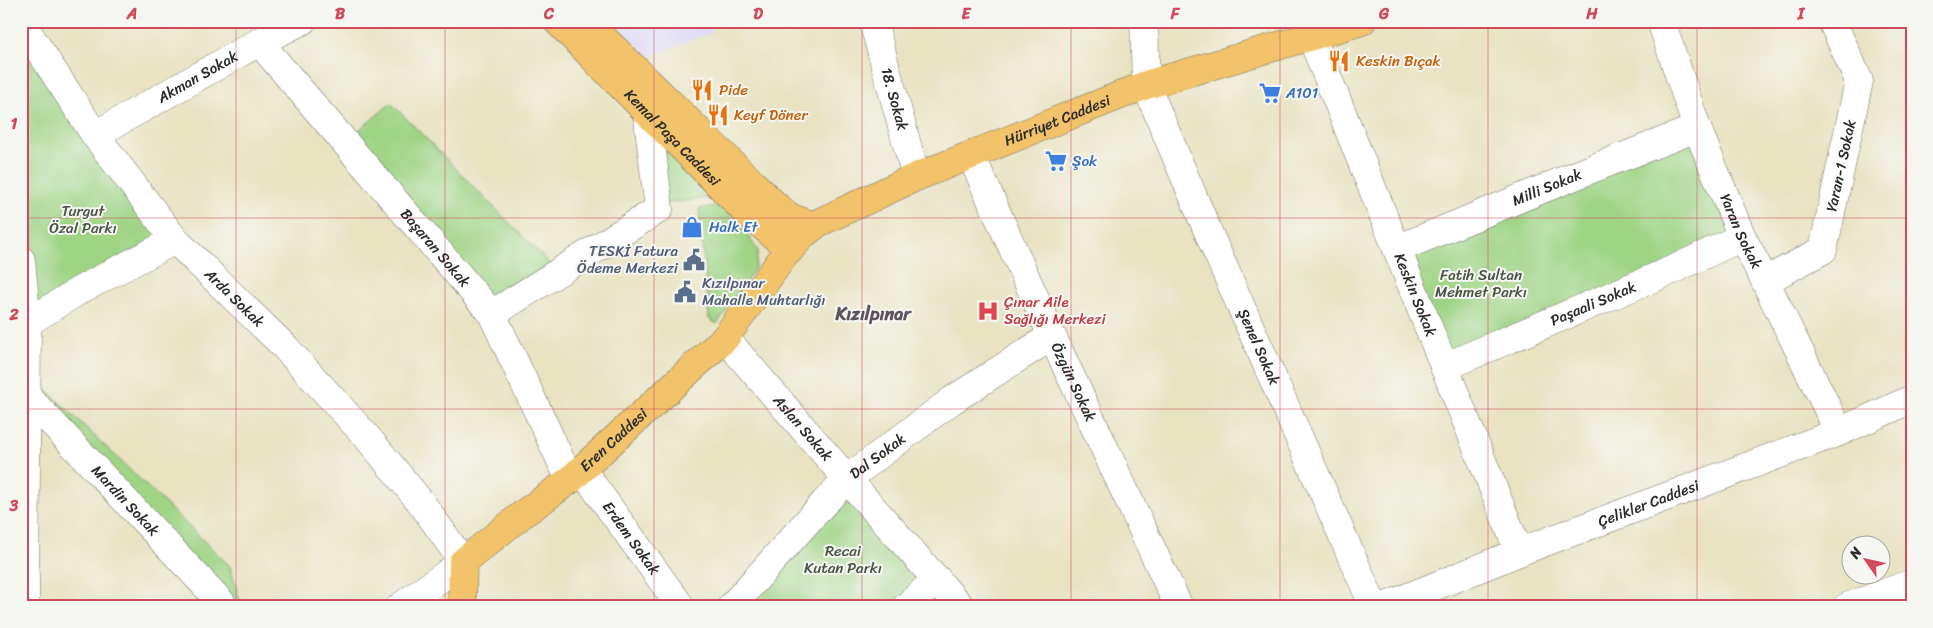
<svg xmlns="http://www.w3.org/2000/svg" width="1933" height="628" viewBox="0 0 1933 628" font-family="Sriracha,sans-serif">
<rect width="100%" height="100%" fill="#f6f6f2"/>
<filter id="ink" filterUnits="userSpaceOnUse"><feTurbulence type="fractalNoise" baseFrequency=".02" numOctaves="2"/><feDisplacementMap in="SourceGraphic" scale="10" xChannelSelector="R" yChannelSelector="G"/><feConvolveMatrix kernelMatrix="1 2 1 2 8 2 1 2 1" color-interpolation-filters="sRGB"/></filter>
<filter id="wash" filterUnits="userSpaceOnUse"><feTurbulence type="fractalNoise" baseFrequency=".0096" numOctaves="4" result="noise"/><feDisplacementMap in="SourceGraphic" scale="20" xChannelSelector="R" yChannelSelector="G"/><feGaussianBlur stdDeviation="1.12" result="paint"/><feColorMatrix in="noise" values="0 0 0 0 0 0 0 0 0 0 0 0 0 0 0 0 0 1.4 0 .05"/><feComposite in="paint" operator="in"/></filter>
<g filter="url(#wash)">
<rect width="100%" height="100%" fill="#e9e3c2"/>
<polygon fill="#dad6f7" points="614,21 711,21 712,32 649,57"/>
<g fill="#9fd485" stroke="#658058">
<polygon points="37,53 166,237 29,318 21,140 21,59"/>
<polygon points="391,103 558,272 492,314 345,142"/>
<polygon points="648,121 717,197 659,204"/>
<polygon points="1692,136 1732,236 1445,363 1402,254"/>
<polygon points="721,205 748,236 758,251 755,269 717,324 709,319 699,209"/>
<polygon points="26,370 230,566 242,607 222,607 26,395"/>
<polygon points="847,495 925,581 894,607 739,607"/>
</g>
</g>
<g filter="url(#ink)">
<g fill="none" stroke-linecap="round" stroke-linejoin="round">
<g stroke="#6e6b60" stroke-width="29">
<g id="minor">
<path id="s1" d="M873 21 916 177"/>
<path id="s2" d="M1144 21 1146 85 1209 234 1374 607"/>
<path id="s3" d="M1661 21 1697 128 1742 237 1765 281 1839 432"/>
<path id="s4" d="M21 22 95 135 175 240 284 346 367 437 423 505 463 562 400 607"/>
<path id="s5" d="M1311 36 1519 552"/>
<path id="s6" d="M259 42 492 314 570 480"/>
<path id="s7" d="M95 135 259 42 302 21"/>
<path id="s8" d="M971 155 1052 336 1179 607"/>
<path id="s9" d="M1397 249 1589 170 1697 128"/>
<polyline points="21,260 27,323 25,607"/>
<path id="s10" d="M1765 281 1823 250 1859 81 1832 21"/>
<polyline points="492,314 659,209 647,111"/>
<polyline points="21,324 27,323 80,290 175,240"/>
<path id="s11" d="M725 338 847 479 961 607"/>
<path id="s12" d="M1444 367 1672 270 1742 237"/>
<path id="s13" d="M26 395 221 602 222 607"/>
<path id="s14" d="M582 470 681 607"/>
<path id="s15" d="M731 607 824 503 847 479 951 401 1052 336"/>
<polyline points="906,607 937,579"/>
<path id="s16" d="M1384 607 1519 552 1839 432 1912 399"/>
<polyline points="1847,607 1912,583"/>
</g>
</g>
<g stroke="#6e6b60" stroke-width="29">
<g id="major">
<path id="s17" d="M557 21 741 207 790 250"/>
<polyline points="586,21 776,206 790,217 814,226"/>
<path id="s18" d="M462 607 463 562 523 514 570 480 725 338 783 257 804 234 818 223 916 177 1146 85 1362 21"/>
</g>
</g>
<use href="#minor" stroke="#fff" stroke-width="28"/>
<use href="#major" stroke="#f2c36a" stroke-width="28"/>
</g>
</g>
<path fill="none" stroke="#d1495b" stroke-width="1" stroke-opacity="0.55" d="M236 21V607M445 21V607M654 21V607M862 21V607M1071 21V607M1280 21V607M1488 21V607M1697 21V607M21 218H1912M21 409H1912"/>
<defs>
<g id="restaurant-bare" transform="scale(1.725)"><path d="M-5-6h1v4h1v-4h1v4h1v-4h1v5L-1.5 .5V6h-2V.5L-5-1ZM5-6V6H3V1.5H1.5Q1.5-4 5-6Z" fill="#e8710a" stroke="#f6f6f2" stroke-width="2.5" paint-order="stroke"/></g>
<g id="supermarket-bare" transform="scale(1.725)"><path d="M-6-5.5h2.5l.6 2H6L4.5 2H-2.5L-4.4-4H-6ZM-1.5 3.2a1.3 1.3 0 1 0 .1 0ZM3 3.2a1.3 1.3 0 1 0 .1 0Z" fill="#3f7fe0" stroke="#f6f6f2" stroke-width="2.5" paint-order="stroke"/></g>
<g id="shop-bare" transform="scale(1.725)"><path d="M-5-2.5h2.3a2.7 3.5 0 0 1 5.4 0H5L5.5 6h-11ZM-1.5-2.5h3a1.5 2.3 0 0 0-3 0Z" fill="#3f7fe0" stroke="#f6f6f2" stroke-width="2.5" paint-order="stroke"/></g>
<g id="civic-bare" transform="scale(1.725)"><path d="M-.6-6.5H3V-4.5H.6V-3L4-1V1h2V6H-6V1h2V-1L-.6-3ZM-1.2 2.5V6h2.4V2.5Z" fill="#5c6f8a" stroke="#f6f6f2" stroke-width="2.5" paint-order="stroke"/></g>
<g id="hospital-bare" transform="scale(1.725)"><path d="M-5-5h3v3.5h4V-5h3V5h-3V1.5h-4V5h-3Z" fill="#e0444e" stroke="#f6f6f2" stroke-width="2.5" paint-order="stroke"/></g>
</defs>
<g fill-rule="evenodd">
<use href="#restaurant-bare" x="1339" y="61"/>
<use href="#restaurant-bare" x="702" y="90"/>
<use href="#supermarket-bare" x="1270" y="93"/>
<use href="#restaurant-bare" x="718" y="115"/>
<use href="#supermarket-bare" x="1056" y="161"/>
<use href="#shop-bare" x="692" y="227"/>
<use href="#civic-bare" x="694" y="260"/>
<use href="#civic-bare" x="685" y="292"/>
<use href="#hospital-bare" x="988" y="311"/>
</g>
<g text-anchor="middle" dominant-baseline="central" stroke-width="4" stroke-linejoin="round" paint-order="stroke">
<g font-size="15" fill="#c56008" stroke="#f6f6f2" text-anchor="start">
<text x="1356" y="61">Keskin Bıçak</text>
<text x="719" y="90">Pide</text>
<text x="734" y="115">Keyf Döner</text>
</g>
<g font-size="15" fill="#2b2b2b" stroke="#f6f6f2">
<text stroke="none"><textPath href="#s7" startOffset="118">Akman Sokak</textPath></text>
<text stroke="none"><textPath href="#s1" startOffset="81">18. Sokak</textPath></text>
<text stroke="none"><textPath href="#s18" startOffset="799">Hürriyet Caddesi</textPath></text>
<text stroke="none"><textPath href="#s17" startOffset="164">Kemal Paşa Caddesi</textPath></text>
<text stroke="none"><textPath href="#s10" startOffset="152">Yaran-1 Sokak</textPath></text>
<text stroke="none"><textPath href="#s9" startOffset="162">Milli Sokak</textPath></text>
<text stroke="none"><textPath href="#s3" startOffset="225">Yaran Sokak</textPath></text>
<text stroke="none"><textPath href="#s6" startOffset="271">Başaran Sokak</textPath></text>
<text stroke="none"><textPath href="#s5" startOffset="279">Keskin Sokak</textPath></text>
<text stroke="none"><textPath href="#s4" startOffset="350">Arda Sokak</textPath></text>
<text stroke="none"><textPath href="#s12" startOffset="162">Paşaali Sokak</textPath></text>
<text stroke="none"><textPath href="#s2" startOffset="349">Şenel Sokak</textPath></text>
<text stroke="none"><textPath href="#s8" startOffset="249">Özgün Sokak</textPath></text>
<text stroke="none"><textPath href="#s11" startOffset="119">Aslan Sokak</textPath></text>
<text stroke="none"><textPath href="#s18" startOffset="239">Eren Caddesi</textPath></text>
<text stroke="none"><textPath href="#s15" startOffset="211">Dal Sokak</textPath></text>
<text stroke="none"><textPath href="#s13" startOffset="145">Mardin Sokak</textPath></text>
<text stroke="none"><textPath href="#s16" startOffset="284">Çelikler Caddesi</textPath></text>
<text stroke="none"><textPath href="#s14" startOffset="84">Erdem Sokak</textPath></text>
</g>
<g font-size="15" fill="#366cbe" stroke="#f6f6f2" text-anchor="start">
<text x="1286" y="93">A101</text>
<text x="1072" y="161">Şok</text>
<text x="709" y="227">Halk Et</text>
</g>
<g font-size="15" fill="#485542" stroke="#f6f6f2">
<text x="83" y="211">Turgut<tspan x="83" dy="17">Özal Parkı</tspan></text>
<text x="1481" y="275">Fatih Sultan<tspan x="1481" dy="17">Mehmet Parkı</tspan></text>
<text x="843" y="551">Recai<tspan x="843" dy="17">Kutan Parkı</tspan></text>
</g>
<g font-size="15" fill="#4e5e75" stroke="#f6f6f2" text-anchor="end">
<text x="678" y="251">TESKİ Fatura<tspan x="678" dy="17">Ödeme Merkezi</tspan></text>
<text x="702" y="283" text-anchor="start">Kızılpınar<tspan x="702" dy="17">Mahalle Muhtarlığı</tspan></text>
</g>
<g font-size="15" fill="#be3a42" stroke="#f6f6f2" text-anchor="start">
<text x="1004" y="302">Çınar Aile<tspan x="1004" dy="17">Sağlığı Merkezi</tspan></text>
</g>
<g font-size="18" font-weight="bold" fill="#5e525e" stroke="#f6f6f2">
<text x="873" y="314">Kızılpınar</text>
</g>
</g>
<rect width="1933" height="628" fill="none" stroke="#f6f6f2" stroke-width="55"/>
<g transform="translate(1866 560) rotate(304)"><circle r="24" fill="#f6f6f2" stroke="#a5a5a2"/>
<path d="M0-4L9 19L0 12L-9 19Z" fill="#d1495b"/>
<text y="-8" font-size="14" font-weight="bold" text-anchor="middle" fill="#2b2b2b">N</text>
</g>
<rect x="28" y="28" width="1878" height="572" fill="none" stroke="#d1495b" stroke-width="2"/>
<g font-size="16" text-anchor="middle" font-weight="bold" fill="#d1495b">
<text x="132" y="19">A</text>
<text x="340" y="19">B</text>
<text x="549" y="19">C</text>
<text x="758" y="19">D</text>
<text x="966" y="19">E</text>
<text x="1175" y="19">F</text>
<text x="1384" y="19">G</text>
<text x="1592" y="19">H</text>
<text x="1801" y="19">I</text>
<text x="14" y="129">1</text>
<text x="14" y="320">2</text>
<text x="14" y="511">3</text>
</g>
</svg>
